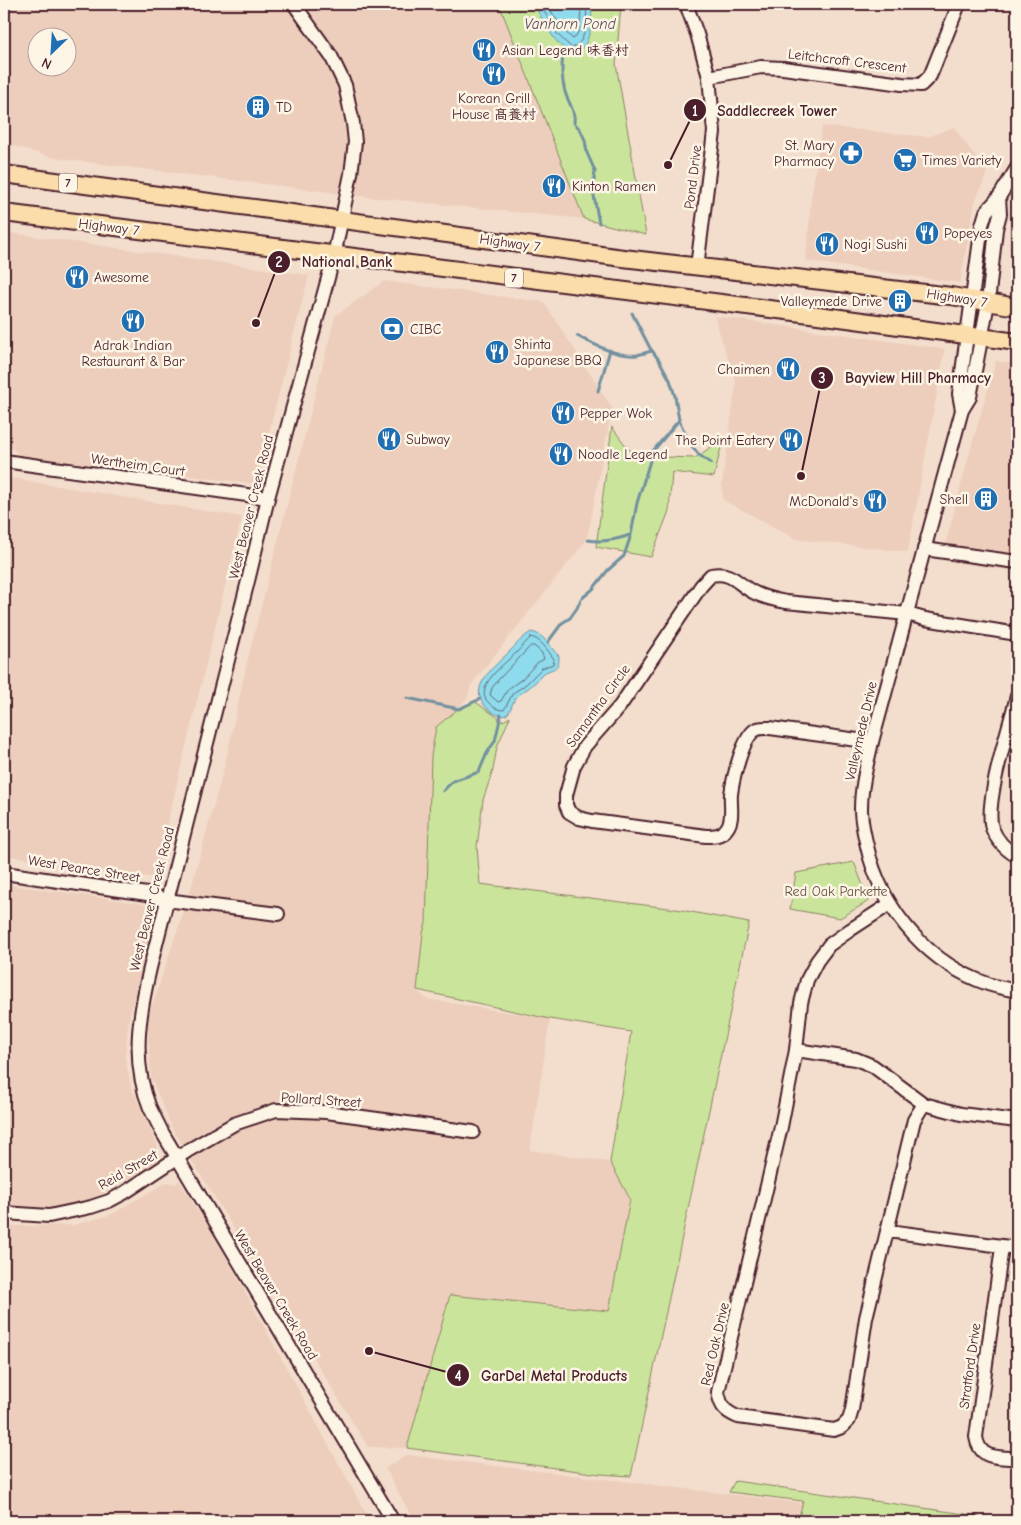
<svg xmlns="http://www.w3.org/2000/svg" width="1021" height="1525" viewBox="0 0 1021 1525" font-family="'Comic Neue','LXGW WenKai TC',sans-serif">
<rect width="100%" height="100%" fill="#f3decd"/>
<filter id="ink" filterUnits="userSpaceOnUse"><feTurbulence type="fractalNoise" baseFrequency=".02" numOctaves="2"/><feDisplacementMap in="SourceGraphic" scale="10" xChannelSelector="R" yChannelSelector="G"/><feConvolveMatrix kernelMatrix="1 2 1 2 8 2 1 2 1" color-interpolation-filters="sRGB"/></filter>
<g filter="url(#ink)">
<g fill="#edcebc" fill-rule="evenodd">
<path d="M4 4H499L584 219 368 197 54 158 4 143ZM38 38H68V68H38Z"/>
<polygon points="822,126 928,137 954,127 987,173 975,202 960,283 806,261 811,198"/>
<polygon points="4,232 309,275 256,484 21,456 4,442"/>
<polygon points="384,281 544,302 612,408 589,530 585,542 471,685 468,697 459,708 436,727 431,756 426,923 423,933 417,990 426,999 550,1019 530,1150 610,1162 630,1199 610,1311 450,1295 407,1448 368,1447 172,1128 151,1078 147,1021 189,895 224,768 247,662 335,316"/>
<polygon points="714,316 945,349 908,552 796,539 723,500 722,483 736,384"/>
<polygon points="996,361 1017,364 1017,572 941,560 972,444"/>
<polygon points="11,478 242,517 154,878 4,855 4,480"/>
<polygon points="4,884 145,904 154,918 129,1019 125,1056 131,1086 157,1144 159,1161 85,1203 32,1210 4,1206"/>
<polygon points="179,1180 224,1253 370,1521 4,1521 4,1226 74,1225 110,1215 167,1182 176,1184"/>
<polygon points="407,1455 803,1503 798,1521 414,1521 385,1468"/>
</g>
<g fill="#cae59b" stroke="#8a8263">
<polygon points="499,4 621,4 616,64 646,235 584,219"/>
<polygon points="612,427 629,450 666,457 695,458 723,439 714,477 672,472 669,511 651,557 596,547"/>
<polygon points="474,701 503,721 510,717 497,747 493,770 483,800 477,847 480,884 676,909 749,923 631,1476 600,1474 407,1448 450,1295 609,1311 630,1199 610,1162 631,1032 550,1019 417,990 423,933 426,923 431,756 436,727 459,708"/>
<polygon points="854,862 869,901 840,918 790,909 796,873"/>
<polygon points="735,1481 979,1516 977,1521 798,1521 803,1501 729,1492"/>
</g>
<g fill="#8ddbec" stroke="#72909f">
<path d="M534 4H592C591 21 593 49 571 53 555 46 542 19 534 4Z"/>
<path d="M531 632C545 634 550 648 559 656 560 673 548 667 541 676 537 681 532 686 527 689 523 692 518 695 515 699 512 703 511 712 506 715 502 717 495 714 492 712 462 691 493 668 509 652 516 645 522 637 531 632Z"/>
</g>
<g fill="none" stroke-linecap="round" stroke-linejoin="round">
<g stroke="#656a78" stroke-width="1">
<path d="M540 4 557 34 572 48C588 41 586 19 587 4"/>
<path d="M547 4 562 29 573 39C582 33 580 14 581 4"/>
<path d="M531 637C541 639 548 651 554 659L553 664 542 668 525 685 513 693 504 710C498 710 494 708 490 704 470 688 507 662 517 652 522 647 526 642 531 637Z"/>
<polygon points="531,646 534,646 542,653 544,659 537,663 522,679 508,689 501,701 498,702 490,695 492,688 499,679"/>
</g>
<g stroke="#72909f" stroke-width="3">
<path d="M569 52 563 56C561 68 562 80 565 92 568 102 576 112 574 123L580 129 585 140 587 153 595 171 593 191 599 223"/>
<polyline points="632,313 650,348 659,360 670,380 675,396 679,420 689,442 699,455 711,463"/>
<path d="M577 336C595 345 617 357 637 355 642 354 647 352 652 351"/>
<polyline points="598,391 610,350"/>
<path d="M588 540C603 543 616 540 630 535"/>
<polyline points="548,642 562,623 570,618 577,608 581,599 593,589 608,570 624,556 631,535 637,503 653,451 679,420"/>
<polyline points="407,698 459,709 480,699"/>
<polyline points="443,791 453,781 479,772 487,753 495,741 501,715"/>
</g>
<g stroke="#4a1f2b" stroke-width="16">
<g id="minor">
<path d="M294 4 331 56 345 85 353 123 355 142 351 174 334 256 268 498 248 581 150 968C139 1015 131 1062 150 1108 154 1116 158 1124 162 1132L393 1521"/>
<polyline points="686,4 697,34 709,77 714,132 697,267"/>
<polyline points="709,77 761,67 783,68 902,84 921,85 930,76 933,69 959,4"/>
<path d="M999 197 1000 214 996 229 988 303 970 397 962 410 872 742C867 764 861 786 861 809 861 825 866 842 870 858 887 915 930 964 988 984 997 987 1008 989 1017 991"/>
<polyline points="962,410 959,394 982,225 986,212 999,197 1017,168"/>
<polyline points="4,461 268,498"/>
<polyline points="924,549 1017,562"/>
<path d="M1017 696C1010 725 984 802 992 828 997 841 1006 850 1017 856"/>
<path d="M872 742 770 728C765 728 760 727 755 730 742 739 733 779 731 794 730 805 734 819 727 828 722 836 714 836 706 836L592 821 579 818 569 812 566 805V795L574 766 585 746 620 706 701 586 711 575C733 571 738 585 755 593 765 598 775 600 786 602L907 614 925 619 1017 634"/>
<polyline points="4,873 147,894 166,900 278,914"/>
<path d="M890 904 850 930 829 945 817 961 807 980 801 1003 796 1050 781 1127 718 1392C721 1407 724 1411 738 1417L834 1430 842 1427 849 1420 852 1410 866 1318 914 1120 924 1104"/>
<polyline points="796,1050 856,1059 873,1066 924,1104 961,1114 1017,1121"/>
<polyline points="4,1213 49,1216 91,1207 109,1201 124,1193 189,1150 234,1124 276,1110 326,1112 473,1132"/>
<polyline points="888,1231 1017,1248"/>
<path d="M1002 1247 976 1437C980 1461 998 1456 1017 1459"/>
</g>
</g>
<g stroke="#4a1f2b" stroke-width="20">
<g id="major">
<polyline points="4,174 623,258 951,296 1017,307"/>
<polyline points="4,213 818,315 1017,342"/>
</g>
</g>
<use href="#minor" stroke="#fcf5e5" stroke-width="12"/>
<use href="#major" stroke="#faddab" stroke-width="16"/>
</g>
</g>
<defs>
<g id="restaurant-disc" transform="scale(1.25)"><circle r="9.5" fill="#1f6fb2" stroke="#fcf5e5"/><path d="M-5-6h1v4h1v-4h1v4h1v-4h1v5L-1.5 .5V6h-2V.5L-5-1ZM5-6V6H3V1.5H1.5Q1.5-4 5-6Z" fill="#fff"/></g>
<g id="building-disc" transform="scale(1.25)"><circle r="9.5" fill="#1f6fb2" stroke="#fcf5e5"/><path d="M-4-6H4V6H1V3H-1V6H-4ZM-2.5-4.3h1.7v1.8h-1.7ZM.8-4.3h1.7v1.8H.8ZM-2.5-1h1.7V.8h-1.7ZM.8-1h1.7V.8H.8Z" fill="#fff"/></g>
<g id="pharmacy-disc" transform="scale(1.25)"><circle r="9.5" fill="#1f6fb2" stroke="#fcf5e5"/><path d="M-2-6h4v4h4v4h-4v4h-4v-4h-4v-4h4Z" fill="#fff"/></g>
<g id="supermarket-disc" transform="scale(1.25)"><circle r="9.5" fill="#1f6fb2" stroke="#fcf5e5"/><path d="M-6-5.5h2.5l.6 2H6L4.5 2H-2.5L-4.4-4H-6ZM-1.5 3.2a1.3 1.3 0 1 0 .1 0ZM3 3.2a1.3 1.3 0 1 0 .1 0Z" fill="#fff"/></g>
<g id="bank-disc" transform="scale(1.25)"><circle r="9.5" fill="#1f6fb2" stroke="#fcf5e5"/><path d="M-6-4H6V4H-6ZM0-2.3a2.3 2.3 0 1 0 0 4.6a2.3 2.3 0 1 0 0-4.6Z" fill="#fff"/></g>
</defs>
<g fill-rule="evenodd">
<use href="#restaurant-disc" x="484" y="50"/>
<use href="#restaurant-disc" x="494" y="74"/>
<use href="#building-disc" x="258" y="107"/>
<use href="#pharmacy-disc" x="851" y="153"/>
<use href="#supermarket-disc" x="905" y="160"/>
<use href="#restaurant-disc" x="554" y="186"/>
<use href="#restaurant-disc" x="927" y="233"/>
<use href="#restaurant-disc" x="827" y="244"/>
<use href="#restaurant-disc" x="77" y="277"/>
<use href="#building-disc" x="900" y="301"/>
<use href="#restaurant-disc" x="133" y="321"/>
<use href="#bank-disc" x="392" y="329"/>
<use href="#restaurant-disc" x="497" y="352"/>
<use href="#restaurant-disc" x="788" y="369"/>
<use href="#restaurant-disc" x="563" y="413"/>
<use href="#restaurant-disc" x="389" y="439"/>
<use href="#restaurant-disc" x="791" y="440"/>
<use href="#restaurant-disc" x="561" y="454"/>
<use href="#building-disc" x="986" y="499"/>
<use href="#restaurant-disc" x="875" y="501"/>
</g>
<g text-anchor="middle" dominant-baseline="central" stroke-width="5" stroke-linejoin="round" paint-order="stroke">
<g fill="#fcf5e5" stroke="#7f5f63" stroke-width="1">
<rect x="59" y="173.5" width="18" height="19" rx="4"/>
<rect x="505" y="268.5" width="18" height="19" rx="4"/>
</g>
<g font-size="12" font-weight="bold" fill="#4a1f2b">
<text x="68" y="183">7</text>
<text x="514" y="278">7</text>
</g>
<g font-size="14" fill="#4a1f2b" stroke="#fcf5e5" text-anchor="start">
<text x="502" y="50">Asian Legend 味香村</text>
<text x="494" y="98" text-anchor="middle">Korean Grill<tspan x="494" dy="16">House 髙養村</tspan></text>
<text x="276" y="107">TD</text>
<text x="834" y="145" text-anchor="end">St. Mary<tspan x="834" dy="16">Pharmacy</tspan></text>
<text x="922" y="160">Times Variety</text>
<text x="572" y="186">Kinton Ramen</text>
<text x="944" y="233">Popeyes</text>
<text x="844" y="244">Nogi Sushi</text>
<text x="94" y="277">Awesome</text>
<text x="882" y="301" text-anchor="end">Valleymede Drive</text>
<text x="410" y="329">CIBC</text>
<text x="514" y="344">Shinta<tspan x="514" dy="16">Japanese BBQ</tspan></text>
<text x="133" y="345" text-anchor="middle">Adrak Indian<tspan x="133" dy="16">Restaurant &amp; Bar</tspan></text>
<text x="770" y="369" text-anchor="end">Chaimen</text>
<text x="580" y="413">Pepper Wok</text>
<text x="406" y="439">Subway</text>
<text x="774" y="440" text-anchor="end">The Point Eatery</text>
<text x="578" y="454">Noodle Legend</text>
<text x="968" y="499" text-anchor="end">Shell</text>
<text x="858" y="501" text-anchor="end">McDonald's</text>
</g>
<g font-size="14" fill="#4a1f2b" stroke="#fcf5e5">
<text transform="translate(847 61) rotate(7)">Leitchcroft Crescent</text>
<text transform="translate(693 177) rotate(-83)">Pond Drive</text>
<text transform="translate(109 227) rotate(7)">Highway 7</text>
<text transform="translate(510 243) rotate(8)">Highway 7</text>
<text transform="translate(957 298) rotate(9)">Highway 7</text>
<text transform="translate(138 465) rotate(8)">Wertheim Court</text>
<text transform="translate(251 507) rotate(-76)">West Beaver Creek Road</text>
<text transform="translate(598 706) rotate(-54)">Samantha Circle</text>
<text transform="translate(861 731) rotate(-77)">Valleymede Drive</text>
<text transform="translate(84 869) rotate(9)">West Pearce Street</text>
<text transform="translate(152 899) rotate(-76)">West Beaver Creek Road</text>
<text transform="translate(321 1100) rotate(4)">Pollard Street</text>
<text transform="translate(128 1170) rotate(-30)">Reid Street</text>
<text transform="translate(276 1295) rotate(59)">West Beaver Creek Road</text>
<text transform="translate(715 1344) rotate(-77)">Red Oak Drive</text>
<text transform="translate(970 1366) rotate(-82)">Stratford Drive</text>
</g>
<g font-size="14" fill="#6a5047" stroke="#fcf5e5">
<text x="836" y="891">Red Oak Parkette</text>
</g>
<g font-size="15" font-style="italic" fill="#5b4e5b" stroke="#fcf5e5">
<text x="570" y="24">Vanhorn Pond</text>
</g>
</g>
<path fill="none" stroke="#4a1f2b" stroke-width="2" d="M668 165L695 110M256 323L279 262M801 476L822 378M369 1351L458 1375"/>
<g fill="#4a1f2b" stroke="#fcf5e5" stroke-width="2">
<circle cx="668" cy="165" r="5"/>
<circle cx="256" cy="323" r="5"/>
<circle cx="801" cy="476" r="5"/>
<circle cx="369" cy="1351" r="5"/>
<circle cx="695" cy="110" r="12"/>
<circle cx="279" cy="262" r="12"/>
<circle cx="822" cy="378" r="12"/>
<circle cx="458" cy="1375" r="12"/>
</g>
<g font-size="15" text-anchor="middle" font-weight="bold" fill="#fff">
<text x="695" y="116">1</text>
<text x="279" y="267">2</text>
<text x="822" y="383">3</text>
<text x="458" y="1381">4</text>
</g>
<g font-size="15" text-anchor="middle" font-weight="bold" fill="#4a1f2b" stroke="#fcf5e5" stroke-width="5" stroke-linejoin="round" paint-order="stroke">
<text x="777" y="116">Saddlecreek Tower</text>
<text x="347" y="267">National Bank</text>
<text x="918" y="383">Bayview Hill Pharmacy</text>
<text x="554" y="1381">GarDel Metal Products</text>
</g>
<rect width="1021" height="1525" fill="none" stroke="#fcf5e5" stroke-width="20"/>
<rect x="10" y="10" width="1001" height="1505" fill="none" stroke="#4a1f2b" stroke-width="2" filter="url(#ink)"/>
<g transform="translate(52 52) rotate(205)"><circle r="24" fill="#fcf5e5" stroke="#b59f9b"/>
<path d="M0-4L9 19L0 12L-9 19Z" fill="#1f6fb2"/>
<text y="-8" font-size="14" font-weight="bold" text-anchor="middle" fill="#4a1f2b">N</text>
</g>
</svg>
